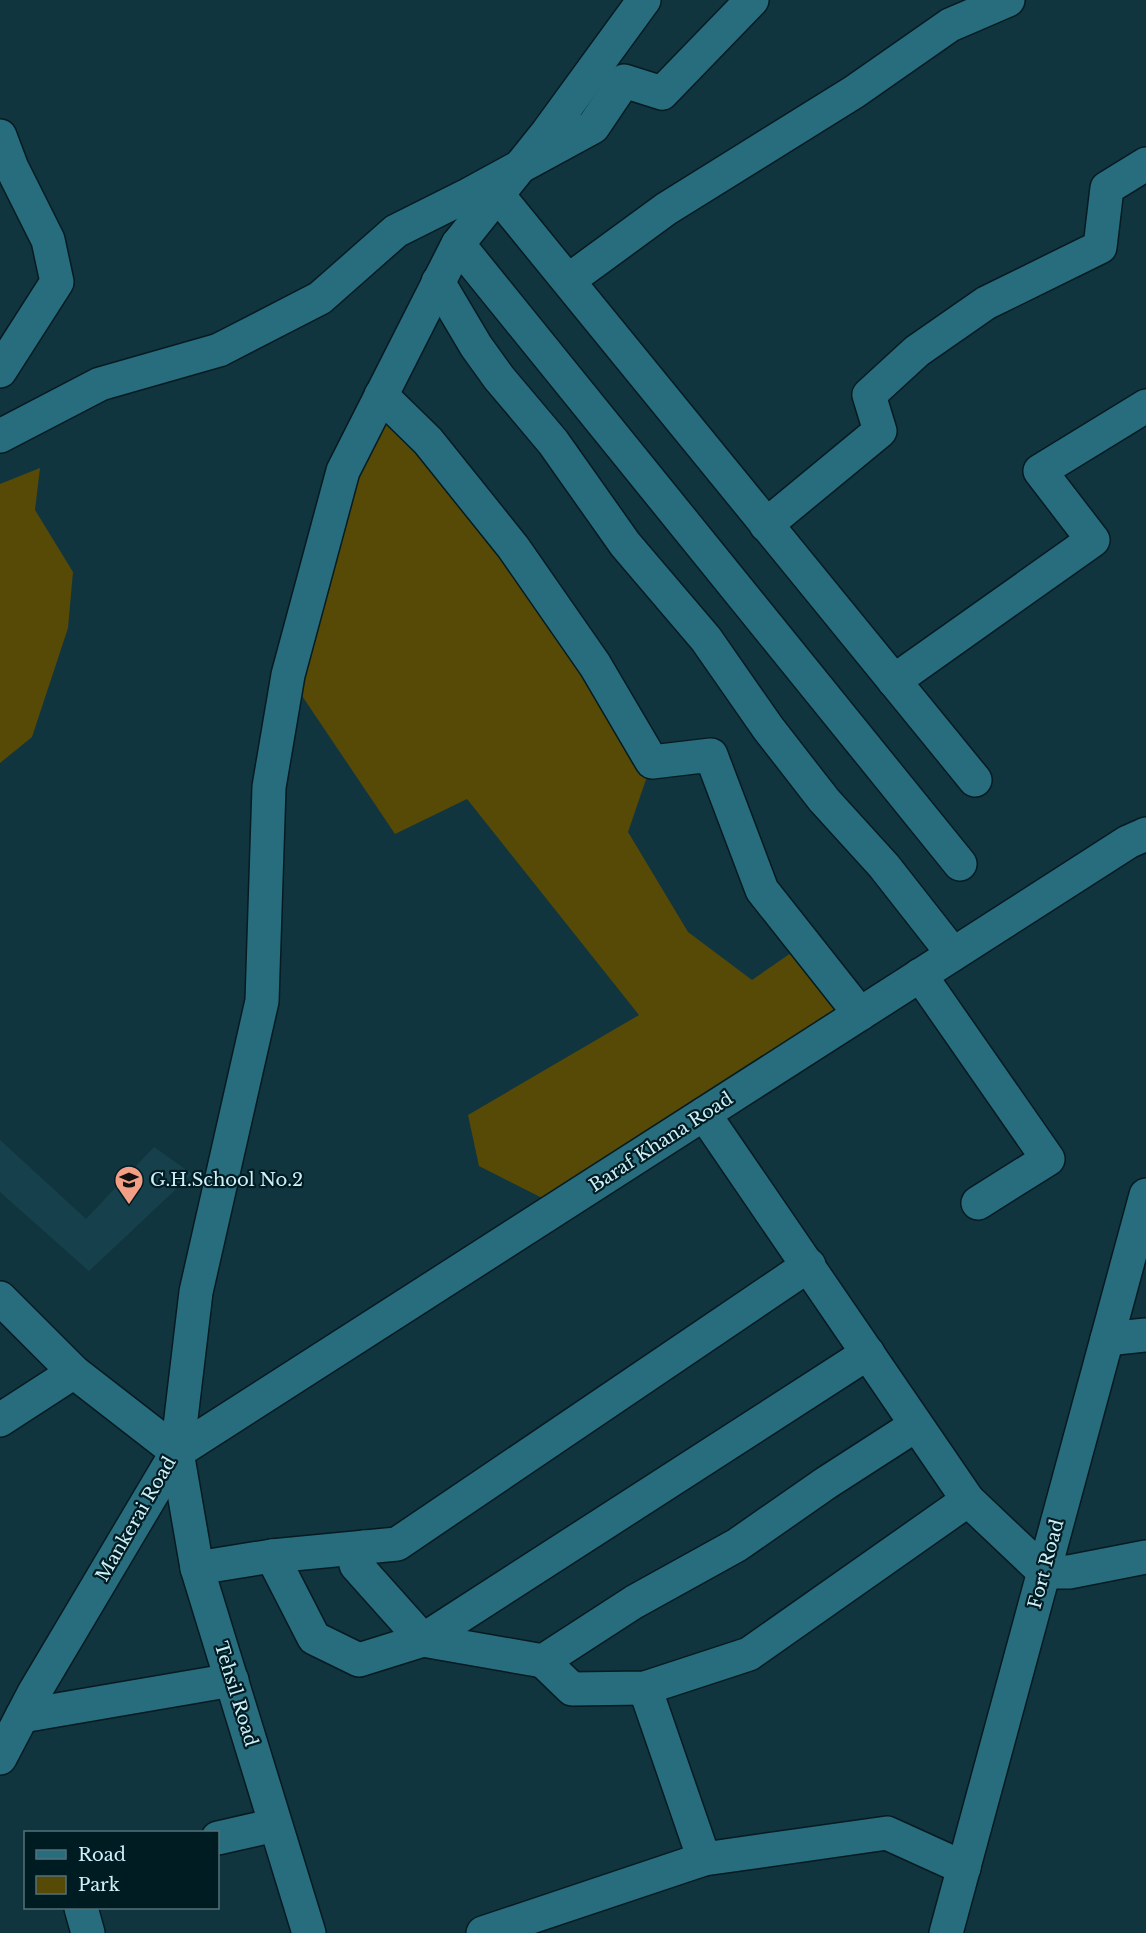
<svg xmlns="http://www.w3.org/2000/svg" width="1146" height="1933" viewBox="0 0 1146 1933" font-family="'Libre Baskerville',serif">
<rect width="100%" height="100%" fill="#11353f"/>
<polygon fill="#16414c" points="0,1140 86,1219 154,1147 192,1174 89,1271 0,1192"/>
<g fill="#574a06">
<polygon points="381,395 652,762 628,832 688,932 752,980 804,944 860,1014 560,1207 479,1166 468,1115 639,1015 467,799 395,834 288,675"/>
<polygon points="40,468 35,510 73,572 68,628 32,737 0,763 0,484"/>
</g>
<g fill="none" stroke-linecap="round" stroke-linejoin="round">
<g stroke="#061b21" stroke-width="36">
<g id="minor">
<polyline points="0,136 12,168 48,240 57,282 0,371"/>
<polyline points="497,194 975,780"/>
<polyline points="458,244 960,864"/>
<polyline points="569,280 666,209 854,92 950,25 1008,0"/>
<polyline points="438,282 476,346 499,378 553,442 625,544 706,639 768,728 824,800 884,866 953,954"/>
<polyline points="381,395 428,441 513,547 595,665 652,762 711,755 762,890 860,1014"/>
<polyline points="0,436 100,384 219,350 320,298 396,231 468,195 593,127 624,81 662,93 752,0"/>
<polyline points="766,525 880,431 869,395 917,351 986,303 1100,247 1107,188 1146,164"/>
<polyline points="894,681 1093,540 1040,471 1146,406"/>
<polyline points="920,975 1048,1159 978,1203"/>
<polyline points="704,1114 968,1500 1044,1572 1069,1572 1146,1557"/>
<polyline points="0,1298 74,1372 177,1452"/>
<polyline points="1107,1339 1146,1335"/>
<polyline points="0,1420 74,1372"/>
<polyline points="916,1425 826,1483 737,1545 634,1602 543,1661 572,1689 645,1688 749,1654 968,1500"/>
<polyline points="364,1547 356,1565 423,1640 543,1661"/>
<polyline points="272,1556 314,1638 359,1660 423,1640 868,1353"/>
<polyline points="197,1568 272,1556 397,1544 809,1265"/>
<polyline points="645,1688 704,1859"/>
<polyline points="22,1716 232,1680"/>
<polyline points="0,1758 34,1693 177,1452 1128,842 1146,834"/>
<polyline points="218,1838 275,1825"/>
<polyline points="81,1908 88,1933"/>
<polyline points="309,1933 197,1568 177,1452 196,1292 262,1001 269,787 288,675 343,471 458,244 547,133 644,0"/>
<polyline points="483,1933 704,1859 887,1833 964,1868"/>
<polyline points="946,1933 1146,1195"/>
</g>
</g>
<use href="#minor" stroke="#276d7e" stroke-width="33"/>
</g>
<defs>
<g id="school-pin" transform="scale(1.5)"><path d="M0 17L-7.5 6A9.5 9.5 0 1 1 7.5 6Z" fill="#f39f85" stroke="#001c23"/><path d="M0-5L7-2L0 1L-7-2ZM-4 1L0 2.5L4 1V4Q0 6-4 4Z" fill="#111"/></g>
</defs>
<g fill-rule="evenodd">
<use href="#school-pin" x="129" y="1180"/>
</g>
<g text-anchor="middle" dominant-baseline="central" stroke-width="4.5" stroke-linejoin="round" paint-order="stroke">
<g font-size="18" fill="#cff0f9" stroke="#001c23">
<text transform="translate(661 1142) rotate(-33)">Baraf Khana Road</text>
<text transform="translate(136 1519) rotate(-60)">Mankerai Road</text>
<text transform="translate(1046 1564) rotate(-75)">Fort Road</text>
<text transform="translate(236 1694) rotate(73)">Tehsil Road</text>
</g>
<g font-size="18" fill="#cff0f9" stroke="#001c23" text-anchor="start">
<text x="150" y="1180">G.H.School No.2</text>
</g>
</g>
<rect x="24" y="1831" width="195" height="78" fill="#001c23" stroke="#537179" stroke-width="1.5"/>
<rect x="36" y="1850" width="30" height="9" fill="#276d7e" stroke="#537179" stroke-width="1.5"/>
<text x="78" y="1861" font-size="18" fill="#cff0f9">Road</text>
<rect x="36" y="1876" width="30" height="18" fill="#574a06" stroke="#537179" stroke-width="1.5"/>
<text x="78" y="1891" font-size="18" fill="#cff0f9">Park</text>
</svg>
